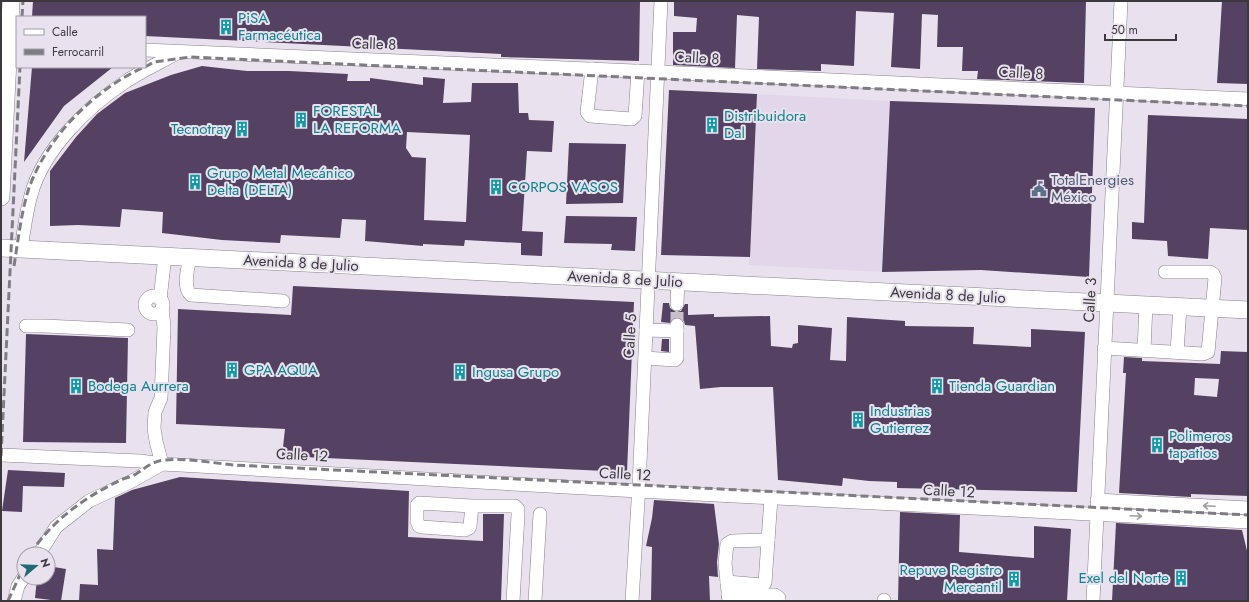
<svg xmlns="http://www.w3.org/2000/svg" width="1249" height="602" viewBox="0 0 1249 602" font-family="Jost,sans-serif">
<rect width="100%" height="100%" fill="#e9e2ee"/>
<polygon fill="#e2d7ea" points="757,94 890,101 882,272 749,265"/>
<g fill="#554161" fill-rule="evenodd">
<polygon points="33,1 640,1 639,61 501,57 501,54 145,36 145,17 32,17"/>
<polygon points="674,1 1086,1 1084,83 977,79 978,71 962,71 963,47 937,47 938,15 922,14 920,69 891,67 894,13 856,11 854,66 821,64 821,71 757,69 759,17 737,15 735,68 673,65 673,32 696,32 697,18 674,16"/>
<polygon points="1222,1 1248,1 1248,84 1217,83"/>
<path d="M202 66 247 71H289L348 74 347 81H370V78L423 85V77L445 79 443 103 471 102 472 83H518L519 113H528L529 120 554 121 552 152 527 151 522 231 543 232 542 256 521 255V243L465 240 464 246 423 244V246L365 241 366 220 342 219 340 238 281 235 280 243 222 240 162 233 163 212 122 209 120 227 78 225 50 226V171L76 137 97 114 125 93 171 75ZM407 132 470 135 466 222 424 220 426 158 412 157 406 148Z"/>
<polygon points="32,67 113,67 64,106 24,162"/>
<polygon points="669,90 757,94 750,257 661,255"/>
<polygon points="890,101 1095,108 1089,277 981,270 882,272"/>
<polygon points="1148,115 1248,119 1248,230 1210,228 1208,259 1168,256 1167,241 1132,239 1132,222 1144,223"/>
<polygon points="569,143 626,144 623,203 566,204"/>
<polygon points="566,216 637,217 635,251 611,250 612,244 564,243"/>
<polygon points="293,286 634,302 627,472 282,456 285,429 176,424 178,309 291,315"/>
<polygon points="663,303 669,303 670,308 676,312 681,311 685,304 688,304 688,315 714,314 714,317 770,316 771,346 792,348 793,344 798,343 798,325 832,328 830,360 846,361 847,317 905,321 905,326 974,327 973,344 1031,347 1031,329 1085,332 1077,492 897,488 897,482 869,481 843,478 842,486 778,480 773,387 721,387 700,389 695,326 685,325 684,321 677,317 673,318 670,323 661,322"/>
<polygon points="26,334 128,338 126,443 23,442"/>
<polygon points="662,339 669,339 669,352 661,351"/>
<path d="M1221 351 1248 352V496L1191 494V497L1119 493 1126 373H1123L1124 357 1142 358V361L1220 364ZM1195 378 1219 379 1217 397 1194 395Z"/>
<polygon points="8,470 65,473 64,487 23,486 22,512 2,511"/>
<polygon points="180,477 409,491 408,537 483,541 483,514 504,514 501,601 79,601 80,584 98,585 97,549 113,550 115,498 132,490"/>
<polygon points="654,500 714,504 719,544 717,562 718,577 709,576 710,601 651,601 652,547 646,546 652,518"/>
<polygon points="900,512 960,515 959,552 1034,558 1034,526 1071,529 1067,601 898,601"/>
<polygon points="1116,523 1242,530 1248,555 1248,601 1112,601"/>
<polygon points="48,566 66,569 61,601 51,601 51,600 35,598 37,578 48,578"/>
</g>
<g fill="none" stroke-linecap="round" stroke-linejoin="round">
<polyline stroke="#c6c0cb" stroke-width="13" stroke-dasharray="13 6" stroke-linecap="butt" points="677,325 677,304"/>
<g stroke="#87808b" stroke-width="14">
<g id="minor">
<polyline points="145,50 658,72 1248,99"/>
<polyline points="592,69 587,112 590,116 632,119 635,116 638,71"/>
<path d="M21 249C24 231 26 212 31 195 43 150 87 107 125 82 142 71 161 62 179 52"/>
<path d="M190 257C188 268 182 287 191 295L283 301"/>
<circle cx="154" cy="305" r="9"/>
<polyline points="160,299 165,256"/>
<polyline points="677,304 678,281"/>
<polyline points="26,326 45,326 128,330"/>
<polyline points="646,330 677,331"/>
<polyline points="1104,348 1203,354 1208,352 1215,278 1213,274 1210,272 1165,272"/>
<polyline points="1144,350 1146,305"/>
<polyline points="1177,352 1180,307"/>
<polyline points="645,358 675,360 677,358 677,325"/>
<polyline points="1,455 140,461 162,464 638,491 1248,522"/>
<polyline points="1097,500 1248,508"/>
<polyline points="472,506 419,503 417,505 417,521 419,526 422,527 465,530 469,528 470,526 472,506 515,506 518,509 518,515 513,601"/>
<polyline points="39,554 56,527 89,501 132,481 162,464 156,441 154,428 155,412 161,398 164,327 162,308"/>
<polyline points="727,582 762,585 765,583 771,498"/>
<polyline points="728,595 775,595 779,598 779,601"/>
<polyline points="14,601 18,586 24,577"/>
<polyline points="535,601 540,514"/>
<polyline points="632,601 639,485 661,1"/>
<polyline points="729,601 725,563 727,544 732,541 768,540"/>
<polyline points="884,601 884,600"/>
<polyline points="1093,601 1121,1"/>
</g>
</g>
<g stroke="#87808b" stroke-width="18">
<g id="major">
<polyline points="1,197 11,1"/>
<polyline points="1,248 1248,310"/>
</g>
</g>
<use href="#minor" stroke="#fff" stroke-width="13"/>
<use href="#major" stroke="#fff" stroke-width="17"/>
<g stroke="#807c84" stroke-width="3" stroke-dasharray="8 4" stroke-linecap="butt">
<polyline points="22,17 23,1"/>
<polyline points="145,67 154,62 190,57 1248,106"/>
<path d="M14 266C18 241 21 214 28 191 46 137 94 90 144 67"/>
<polyline points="1,456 20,67"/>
<path d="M30 554C52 521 83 498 119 481 124 478 131 477 136 474 147 467 152 461 166 460 188 458 212 463 234 465L1248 515"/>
<polyline points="8,601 24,566"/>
</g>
</g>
<defs><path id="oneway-shaft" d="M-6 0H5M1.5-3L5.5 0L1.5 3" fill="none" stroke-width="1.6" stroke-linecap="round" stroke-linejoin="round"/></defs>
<g stroke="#9e9c9e">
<use href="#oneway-shaft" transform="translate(1209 506) rotate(-177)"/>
<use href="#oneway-shaft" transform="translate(1136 516) rotate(3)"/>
</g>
<defs>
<g id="building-bare" transform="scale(1.2)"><path d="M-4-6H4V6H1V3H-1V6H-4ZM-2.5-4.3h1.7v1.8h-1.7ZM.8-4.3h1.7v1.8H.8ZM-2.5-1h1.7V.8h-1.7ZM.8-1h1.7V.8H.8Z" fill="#0f9aa8" stroke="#e9e2ee" stroke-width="2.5" paint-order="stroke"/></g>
<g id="civic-bare" transform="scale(1.2)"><path d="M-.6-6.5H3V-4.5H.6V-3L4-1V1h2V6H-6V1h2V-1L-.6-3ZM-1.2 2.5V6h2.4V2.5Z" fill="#5c6f8a" stroke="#e9e2ee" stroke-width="2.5" paint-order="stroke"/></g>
</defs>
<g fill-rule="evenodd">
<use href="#building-bare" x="226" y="27"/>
<use href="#building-bare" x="301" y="120"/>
<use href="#building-bare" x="712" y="125"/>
<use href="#building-bare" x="242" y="129"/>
<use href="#building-bare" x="195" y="182"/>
<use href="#building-bare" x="496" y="187"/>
<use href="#civic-bare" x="1039" y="189"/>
<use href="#building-bare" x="232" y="370"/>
<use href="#building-bare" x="460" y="372"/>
<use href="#building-bare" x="76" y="386"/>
<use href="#building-bare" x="937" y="386"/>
<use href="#building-bare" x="858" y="420"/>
<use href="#building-bare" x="1157" y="445"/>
<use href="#building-bare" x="1181" y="578"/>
<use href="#building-bare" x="1014" y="579"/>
</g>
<g text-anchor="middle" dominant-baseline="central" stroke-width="4" stroke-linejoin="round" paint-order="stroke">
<g font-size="15" fill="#0d838f" stroke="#e9e2ee" text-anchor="start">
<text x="238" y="18">PiSA<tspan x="238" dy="17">Farmacéutica</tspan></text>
<text x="313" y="111">FORESTAL<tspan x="313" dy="17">LA REFORMA</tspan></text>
<text x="724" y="116">Distribuidora<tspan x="724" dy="17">Dal</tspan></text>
<text x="230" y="129" text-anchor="end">Tecnotray</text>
<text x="207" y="173">Grupo Metal Mecánico<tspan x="207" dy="17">Delta (DELTA)</tspan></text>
<text x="508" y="187">CORPOS VASOS</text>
<text x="244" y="370">GPA AQUA</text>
<text x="472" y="372">Ingusa Grupo</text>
<text x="88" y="386">Bodega Aurrera</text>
<text x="949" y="386">Tienda Guardian</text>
<text x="870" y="411">Industrias<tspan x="870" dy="17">Gutierrez</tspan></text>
<text x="1169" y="436">Polimeros<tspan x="1169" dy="17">tapatios</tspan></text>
<text x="1002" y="570" text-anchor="end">Repuve Registro<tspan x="1002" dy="17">Mercantil</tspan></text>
<text x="1169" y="578" text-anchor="end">Exel del Norte</text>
</g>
<g font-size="15" fill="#3c393e" stroke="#e9e2ee">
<text transform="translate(374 44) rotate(2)">Calle 8</text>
<text transform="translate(697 58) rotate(3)">Calle 8</text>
<text transform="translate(1021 73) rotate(3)">Calle 8</text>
<text transform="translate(301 263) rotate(3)">Avenida 8 de Julio</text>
<text transform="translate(625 279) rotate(3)">Avenida 8 de Julio</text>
<text transform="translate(948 295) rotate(3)">Avenida 8 de Julio</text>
<text transform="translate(1090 300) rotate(-87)">Calle 3</text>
<text transform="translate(630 336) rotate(-87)">Calle 5</text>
<text transform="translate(302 455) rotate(3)">Calle 12</text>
<text transform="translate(625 474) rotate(3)">Calle 12</text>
<text transform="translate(949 491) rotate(3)">Calle 12</text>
</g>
<g font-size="15" fill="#4e5e75" stroke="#e9e2ee" text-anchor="start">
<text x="1051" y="180">TotalEnergies<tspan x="1051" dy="17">México</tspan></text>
</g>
</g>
<rect width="1249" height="602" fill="none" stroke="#3c393e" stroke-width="4"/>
<rect x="16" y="16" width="130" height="52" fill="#e9e2ee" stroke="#a49ea8"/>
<rect x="24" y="29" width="20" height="6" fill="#ffffff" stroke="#a49ea8"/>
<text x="52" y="36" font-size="12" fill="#3c393e">Calle</text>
<rect x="24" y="49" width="20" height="6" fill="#807c84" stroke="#a49ea8"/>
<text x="52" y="56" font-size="12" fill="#3c393e">Ferrocarril</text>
<g transform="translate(36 566) rotate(71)"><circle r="19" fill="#e9e2ee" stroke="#a49ea8"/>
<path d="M0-3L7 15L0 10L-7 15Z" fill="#206975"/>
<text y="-6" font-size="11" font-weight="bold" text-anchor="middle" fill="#3c393e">N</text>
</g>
<path d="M1105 34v6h71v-6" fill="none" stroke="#3c393e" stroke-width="2"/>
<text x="1111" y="34" font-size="12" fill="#3c393e" stroke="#e9e2ee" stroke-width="3" paint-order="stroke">50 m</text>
</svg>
